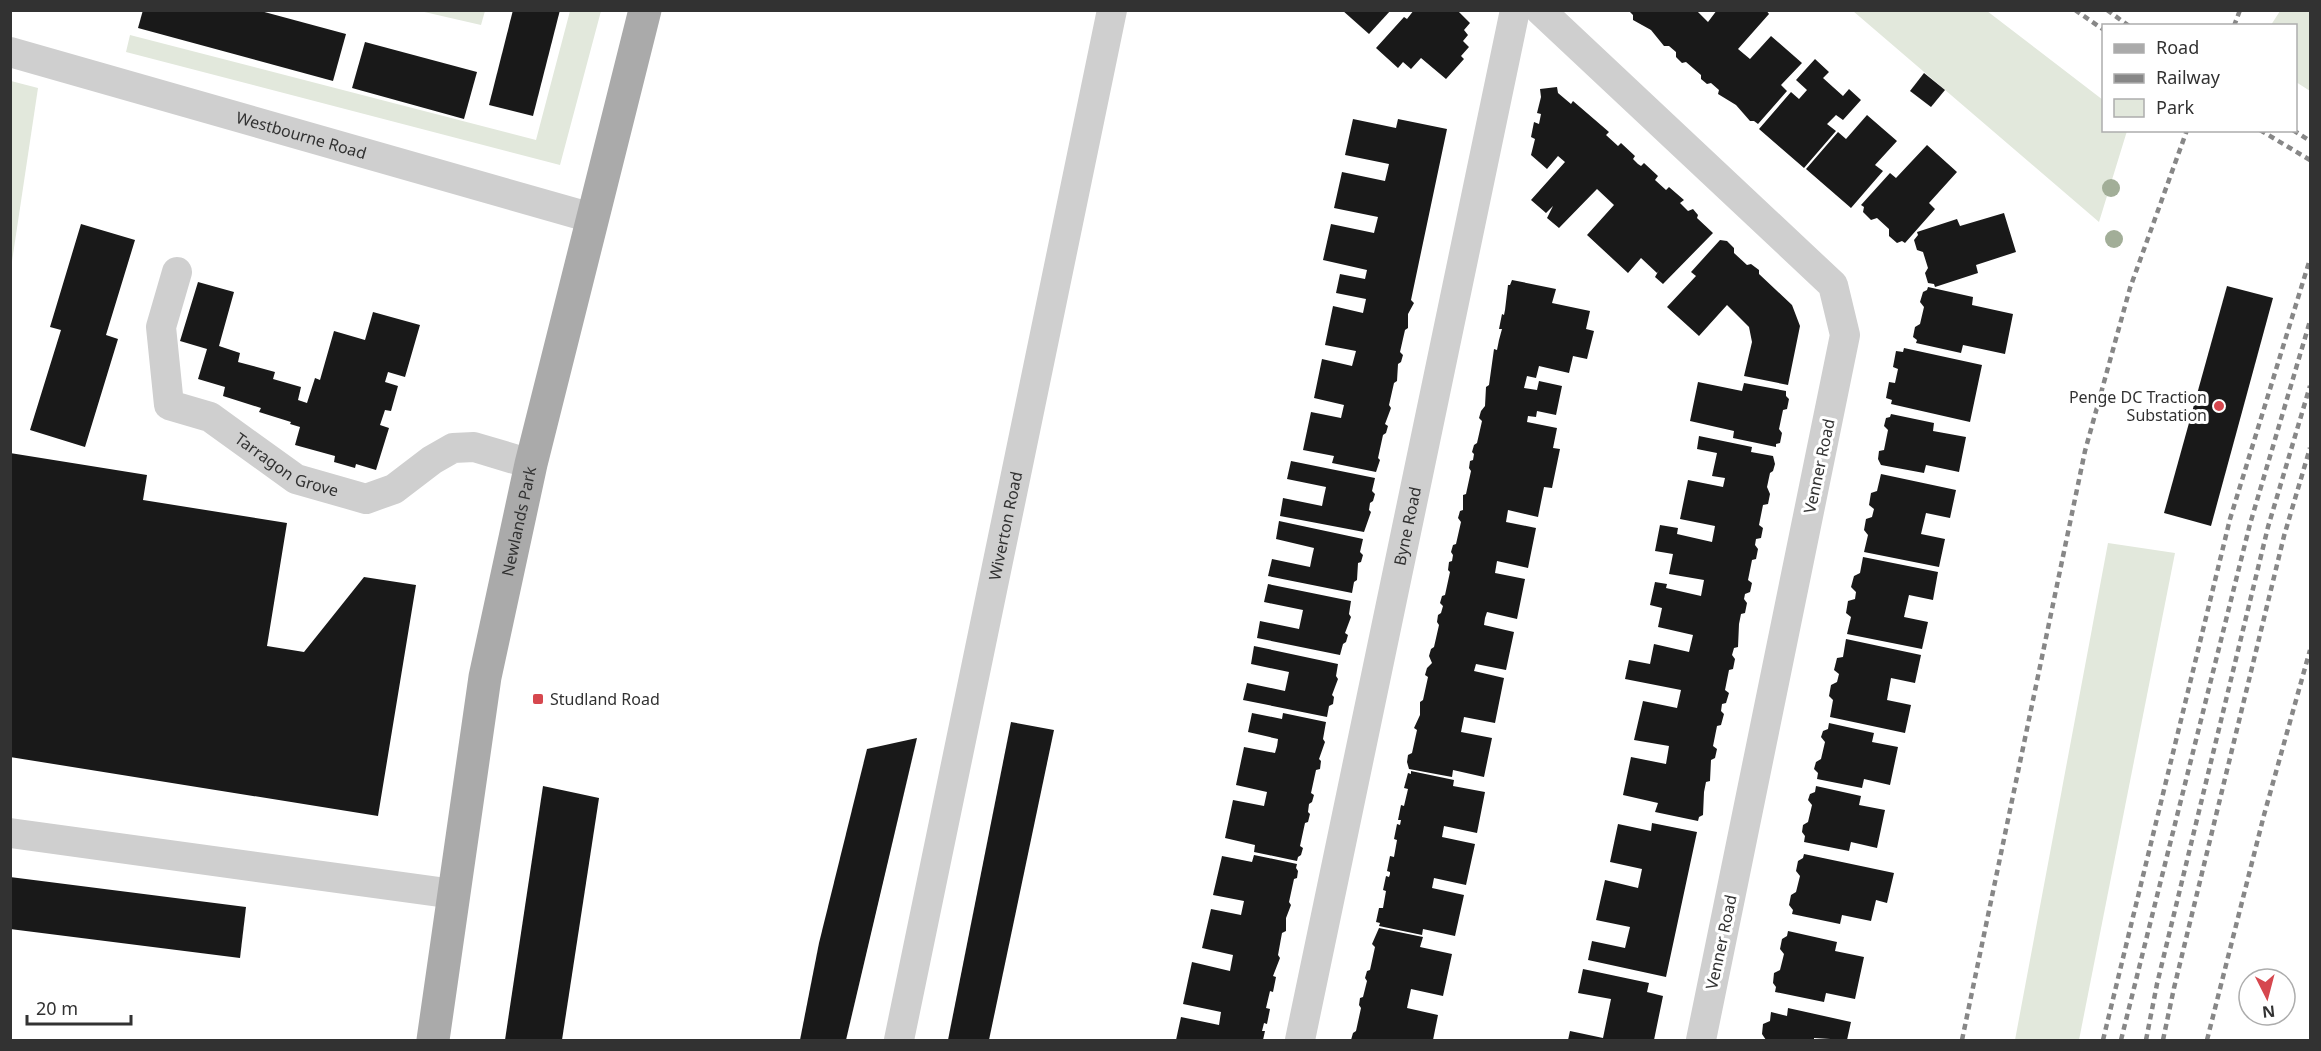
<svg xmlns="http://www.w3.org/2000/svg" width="2321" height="1051" viewBox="0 0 2321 1051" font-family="'Noto Sans',sans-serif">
<rect width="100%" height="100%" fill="#fff"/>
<g fill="#e2e8dc">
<polygon points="420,11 485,10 485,11 481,25"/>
<polygon points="570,11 601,11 560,165 126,52 130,35 536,140"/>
<polygon points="1853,11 1987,11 2103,100 2104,130 2127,131 2099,222"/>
<polygon points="2280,11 2310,11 2310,91 2296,82 2296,26 2271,25"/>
<polygon points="11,81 38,88 11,268 10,81"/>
<polygon points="2108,543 2175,553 2079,1040 2015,1040"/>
</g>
<g fill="#191919">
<polygon points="143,10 257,10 346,34 333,81 138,28"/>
<polygon points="513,10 560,10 533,116 489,105"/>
<polygon points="1342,10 1391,10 1369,34"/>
<polygon points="1414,10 1457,10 1470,23 1464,30 1468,35 1463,41 1469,47 1461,56 1464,59 1446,79 1421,58 1411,69 1403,62 1398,68 1376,48 1404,17 1407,19"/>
<polygon points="1628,10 1696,10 1708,22 1717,10 1766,10 1769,14 1738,49 1750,59 1771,36 1802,63 1781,85 1787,91 1758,124 1754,121 1750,121 1736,105 1718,94 1719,90 1711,83 1707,84 1701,79 1701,75 1686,62 1682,63 1676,57 1676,52 1669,46 1664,46 1651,30 1633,20 1633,15"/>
<polygon points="365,42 477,72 464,119 352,88"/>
<polygon points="1815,59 1829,72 1823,78 1843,96 1849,89 1861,100 1843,120 1836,115 1827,124 1836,131 1804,168 1759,129 1791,92 1799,99 1807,90 1796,80"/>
<polygon points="1924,73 1945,90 1931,107 1910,91"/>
<polygon points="1557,87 1558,93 1571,104 1573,101 1609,132 1606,135 1618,146 1621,143 1635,156 1633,159 1638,164 1641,166 1644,163 1658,176 1655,180 1666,190 1669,187 1684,200 1680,203 1688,211 1693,209 1698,215 1697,218 1713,233 1663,284 1655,277 1659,270 1657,273 1641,258 1628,273 1587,235 1614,205 1597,189 1559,228 1547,218 1553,206 1546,213 1531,200 1565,162 1558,156 1547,169 1531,155 1535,139 1531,137 1534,122 1539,124 1541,114 1537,113 1541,97 1540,89"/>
<polygon points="1867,115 1897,141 1875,165 1883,171 1851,208 1806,169 1838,132 1846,139"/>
<polygon points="1353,119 1396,128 1398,119 1447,129 1411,300 1414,303 1408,314 1408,328 1405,330 1400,352 1403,355 1401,362 1398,364 1397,381 1394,383 1389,405 1391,408 1385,424 1388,426 1386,433 1383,435 1378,458 1380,460 1376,472 1332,463 1334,456 1303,450 1311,412 1341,418 1344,405 1314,398 1322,359 1352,366 1356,351 1325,345 1333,306 1363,313 1366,299 1336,293 1340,274 1365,279 1367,270 1323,260 1331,224 1374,233 1378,217 1334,208 1342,172 1385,181 1389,164 1345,155"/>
<polygon points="1927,145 1957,172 1929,203 1935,209 1905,243 1902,241 1897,243 1889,236 1889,229 1877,218 1871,220 1863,212 1864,207 1861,205 1890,173 1896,178"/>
<polygon points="2004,213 2016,252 1976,265 1978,273 1935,287 1934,284 1928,283 1925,273 1928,268 1923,252 1917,250 1914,240 1918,235 1917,232 1957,219 1960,226"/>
<polygon points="81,224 135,240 106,335 118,339 85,447 30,430 61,330 50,327"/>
<polygon points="1720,240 1727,241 1734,248 1734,253 1747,265 1751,264 1759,270 1759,274 1792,305 1800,326 1788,385 1744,376 1752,342 1749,327 1727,305 1699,336 1667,307 1696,276 1691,272"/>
<polygon points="1512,280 1556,289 1552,303 1590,311 1586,329 1594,331 1587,359 1573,356 1569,373 1539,366 1536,378 1527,376 1524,388 1537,390 1539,381 1562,386 1556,415 1537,411 1536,417 1528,416 1527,422 1557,428 1553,448 1560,449 1552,488 1544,487 1538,517 1508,510 1506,522 1536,528 1528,568 1497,561 1495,573 1525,579 1517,619 1487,612 1485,618 1484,625 1514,632 1506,670 1476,664 1474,671 1504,678 1495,723 1464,717 1461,732 1492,738 1484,777 1453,770 1452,777 1409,769 1407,762 1408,755 1412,753 1417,730 1414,728 1420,715 1420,702 1423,700 1428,677 1425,675 1427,668 1432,663 1429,656 1431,649 1434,647 1439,625 1437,622 1438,615 1441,613 1443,606 1440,603 1442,596 1445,595 1450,572 1448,570 1449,562 1452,561 1453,555 1451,552 1453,545 1456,544 1461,522 1458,518 1460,511 1463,510 1463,495 1466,494 1471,471 1469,468 1470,461 1473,460 1474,454 1472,452 1474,445 1477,443 1482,421 1479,418 1481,411 1485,406 1486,387 1489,385 1494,349 1497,350 1499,340 1502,329 1499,329 1502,314 1504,315 1505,310 1508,285 1510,285"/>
<polygon points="198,282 234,292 219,346 240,353 238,362 275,372 273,379 301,387 298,400 307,403 315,378 320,380 334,331 365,340 373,312 420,325 405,377 388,372 385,382 398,386 391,411 385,410 380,425 389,428 376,470 356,464 355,468 334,462 335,456 295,445 300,427 290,424 291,422 259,412 261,408 223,396 225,387 198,379 207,349 180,341"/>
<polygon points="2227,286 2273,298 2211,526 2164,513"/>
<polygon points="1928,287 1973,297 1972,305 2013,314 2005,354 1963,345 1961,353 1916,343 1917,340 1913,337 1915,327 1920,324 1924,307 1920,302 1923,292 1927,290"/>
<polygon points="1904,348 1982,365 1970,422 1891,404 1892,400 1886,398 1889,382 1895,383 1898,369 1893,367 1896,351 1903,352"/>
<polygon points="1698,382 1742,391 1744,383 1786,391 1786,396 1789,399 1787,409 1783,410 1779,429 1782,433 1780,443 1776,444 1776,447 1733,438 1734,431 1690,421"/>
<polygon points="1891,414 1934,423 1933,431 1966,437 1959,472 1926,465 1924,473 1881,465 1878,459 1879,451 1884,450 1888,430 1884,426 1886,418 1890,417"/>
<polygon points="1699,436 1752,447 1751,452 1773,456 1775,464 1773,471 1770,473 1767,487 1770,494 1768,504 1763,505 1759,525 1763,528 1761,538 1756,539 1755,545 1758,549 1756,559 1752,560 1748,580 1752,583 1750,592 1745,594 1744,599 1747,603 1745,613 1741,614 1739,624 1738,647 1734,648 1732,655 1735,659 1733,669 1729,670 1725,690 1729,693 1726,703 1722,704 1721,711 1724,714 1721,725 1717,726 1713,746 1717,749 1715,758 1711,760 1710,781 1706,782 1704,792 1703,815 1699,817 1698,821 1655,812 1658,803 1623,795 1631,757 1666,764 1669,746 1634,740 1643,701 1677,708 1681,690 1625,679 1629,660 1650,664 1654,644 1689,652 1693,635 1658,627 1662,608 1650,605 1655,582 1667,584 1666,588 1701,596 1704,580 1669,574 1673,554 1655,551 1660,525 1678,528 1677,534 1712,542 1715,526 1680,519 1688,480 1723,487 1725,478 1712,476 1717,453 1697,449"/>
<polygon points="10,453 147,475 143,500 287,523 267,646 304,652 364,577 416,585 378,816 10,757"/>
<polygon points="1291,461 1375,478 1372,491 1375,494 1373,501 1370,503 1369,510 1371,512 1364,532 1280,516 1283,498 1322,506 1324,496 1326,487 1287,479"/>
<polygon points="1881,474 1956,490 1950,518 1926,513 1921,534 1945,539 1939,567 1864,552 1868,535 1864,530 1866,519 1872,517 1874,509 1869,505 1871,493 1877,491"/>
<polygon points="1279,521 1363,539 1360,552 1363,555 1361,562 1358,563 1357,580 1354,582 1352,593 1268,576 1272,559 1310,567 1312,557 1314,548 1276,539"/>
<polygon points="1863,557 1938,572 1933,600 1909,595 1904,617 1928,622 1922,649 1847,634 1851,617 1846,613 1848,601 1855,599 1856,592 1851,587 1854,576 1860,573"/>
<polygon points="1268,584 1351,601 1349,614 1351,617 1345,633 1348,635 1346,642 1343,644 1340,655 1257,638 1260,621 1299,629 1303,610 1264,602"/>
<polygon points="1846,639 1921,655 1915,683 1891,678 1887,700 1911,705 1905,733 1830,717 1833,700 1829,696 1831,685 1837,682 1839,674 1834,670 1837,658 1843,657"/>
<polygon points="1254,646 1338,664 1336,676 1338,679 1332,695 1334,697 1333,704 1329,706 1327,717 1243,700 1247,683 1285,691 1289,672 1251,664"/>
<polygon points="1252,713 1282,719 1283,713 1326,722 1323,739 1325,742 1319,759 1321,761 1320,769 1316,770 1311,793 1314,795 1312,802 1309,804 1308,812 1310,814 1308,822 1305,823 1300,846 1303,848 1301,855 1298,857 1297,861 1254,852 1255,845 1225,838 1233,800 1264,806 1267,792 1236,785 1244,747 1275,753 1277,746 1278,739 1248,732"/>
<polygon points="1011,722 1054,730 989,1040 948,1040"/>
<polygon points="1829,723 1874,733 1872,742 1898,747 1890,785 1864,779 1862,788 1817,779 1818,773 1814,769 1816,762 1821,759 1825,742 1821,737 1823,731 1828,729"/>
<polygon points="917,738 846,1040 800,1040 819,943 867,749"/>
<polygon points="1411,771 1454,780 1453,786 1485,792 1477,833 1444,826 1442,837 1475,844 1466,885 1434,878 1432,888 1464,895 1455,936 1423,929 1422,935 1379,926 1380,923 1376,922 1379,908 1383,908 1386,891 1383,890 1386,876 1389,877 1390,874 1390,872 1387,871 1390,856 1394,857 1397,840 1394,839 1397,824 1400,825 1401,820 1398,820 1401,805 1404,806 1408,789 1404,788 1408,773 1411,774"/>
<polygon points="543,786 599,798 562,1040 505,1040"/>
<polygon points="1816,786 1861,796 1859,805 1885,810 1877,848 1851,842 1849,851 1804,842 1805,836 1802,832 1803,825 1808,822 1812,805 1808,800 1810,794 1815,792"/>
<polygon points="1652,823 1697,832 1666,977 1588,960 1592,941 1625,948 1630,927 1596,920 1605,880 1638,888 1642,869 1610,862 1618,824 1651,831"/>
<polygon points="1804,854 1894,873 1887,903 1876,900 1871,921 1842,915 1840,924 1792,914 1793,910 1789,905 1791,895 1796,892 1800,876 1796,871 1798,861 1803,858"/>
<polygon points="1254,855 1297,864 1296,868 1298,871 1297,878 1294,879 1289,902 1291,905 1286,918 1286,931 1282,933 1278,955 1280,958 1273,976 1276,977 1273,992 1270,991 1266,1008 1270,1009 1267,1024 1264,1023 1262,1031 1265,1031 1263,1040 1176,1040 1181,1017 1219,1025 1221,1012 1183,1004 1192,962 1230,971 1233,955 1202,948 1211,909 1241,915 1244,901 1213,895 1222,856 1252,862"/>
<polygon points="10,877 246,907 240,958 10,929"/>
<polygon points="1379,928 1423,937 1420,947 1452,954 1443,996 1411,989 1407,1008 1438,1015 1433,1040 1351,1040 1353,1033 1356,1031 1361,1008 1359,1005 1360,998 1363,997 1367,981 1365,978 1367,971 1370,970 1375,947 1372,944"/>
<polygon points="1788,931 1837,942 1835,951 1864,957 1855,999 1826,993 1824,1002 1775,992 1776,987 1773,983 1774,973 1780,970 1784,954 1780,949 1782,939 1787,936"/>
<polygon points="1583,969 1649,983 1647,992 1663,996 1654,1040 1568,1040 1570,1031 1603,1038 1611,999 1578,993"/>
<polygon points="1788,1008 1851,1022 1847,1040 1814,1038 1814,1040 1766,1040 1762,1034 1763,1024 1770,1021 1771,1012 1787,1016"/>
</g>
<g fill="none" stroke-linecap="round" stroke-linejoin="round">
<g stroke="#cfcfcf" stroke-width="30">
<polyline points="1540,10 1833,285 1845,335 1701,1040"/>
<path id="s1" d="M10 52 592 218"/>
<path id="s2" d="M177 272 161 327 169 405 210 417 296 479 366 499 394 489 432 460 453 448 474 447 531 464"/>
<polyline points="10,833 454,894"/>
<path id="s3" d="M899 1040 1112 10"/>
<path id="s4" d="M1300 1040 1515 10"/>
</g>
<path stroke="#aaa" stroke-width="33" id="s5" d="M433 1040 485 677 531 464 645 10"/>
<g stroke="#878787" stroke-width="4.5" stroke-dasharray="6 4.5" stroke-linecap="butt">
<polyline points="2075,10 2104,30"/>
<polyline points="2107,10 2129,26"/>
<polyline points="2234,26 2240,10"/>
<polyline points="2260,130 2310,160"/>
<polyline points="2293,130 2310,141"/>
<polyline points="1962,1040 2085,451 2130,288 2187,130"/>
<polyline points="2103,1040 2230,519 2310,259"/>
<polyline points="2121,1040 2250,524 2310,321"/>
<polyline points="2146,1040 2157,984 2268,527 2310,386"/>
<polyline points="2163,1040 2174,988 2284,536 2310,448"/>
<polyline points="2207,1040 2264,815 2310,650"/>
</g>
</g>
<g fill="#a2ae98">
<circle cx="2111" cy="188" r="9"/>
<circle cx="2114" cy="239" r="9"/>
</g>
<g fill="#d6474e" stroke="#fff" stroke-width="2">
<circle cx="2219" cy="406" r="6"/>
<rect x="532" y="693" width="12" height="12" rx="3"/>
</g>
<g text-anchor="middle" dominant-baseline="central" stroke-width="6" stroke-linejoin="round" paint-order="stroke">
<g font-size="16" fill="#323232" stroke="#fff">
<text stroke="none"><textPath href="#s1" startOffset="303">Westbourne Road</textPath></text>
<text stroke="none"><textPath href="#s2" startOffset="270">Tarragon Grove</textPath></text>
<text transform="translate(1819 466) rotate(-78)">Venner Road</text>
<text stroke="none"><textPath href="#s5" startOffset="526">Newlands Park</textPath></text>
<text stroke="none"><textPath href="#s4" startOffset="525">Byne Road</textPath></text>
<text stroke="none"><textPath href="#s3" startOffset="525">Wiverton Road</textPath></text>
<text transform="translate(1721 942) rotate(-78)">Venner Road</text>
</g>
<g font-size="16" fill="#323232" stroke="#fff" text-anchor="end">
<text x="2207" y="397">Penge DC Traction<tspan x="2207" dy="18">Substation</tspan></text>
<text x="550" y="699" text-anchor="start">Studland Road</text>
</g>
</g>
<rect width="2321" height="1051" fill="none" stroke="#323232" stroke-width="24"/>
<rect x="2102" y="24" width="195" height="108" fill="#ffffff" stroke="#adadad" stroke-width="1.5"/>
<rect x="2114" y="44" width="30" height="9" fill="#aaaaaa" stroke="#adadad" stroke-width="1.5"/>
<text x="2156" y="54" font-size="18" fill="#323232">Road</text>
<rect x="2114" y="74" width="30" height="9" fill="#878787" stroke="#adadad" stroke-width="1.5"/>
<text x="2156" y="84" font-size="18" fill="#323232">Railway</text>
<rect x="2114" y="99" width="30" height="18" fill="#e2e8dc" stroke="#adadad" stroke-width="1.5"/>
<text x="2156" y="114" font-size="18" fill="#323232">Park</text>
<g transform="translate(2267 997) rotate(174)"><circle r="28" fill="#ffffff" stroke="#adadad" stroke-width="1.5"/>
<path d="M0-4.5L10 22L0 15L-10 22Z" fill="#d6474e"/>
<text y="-9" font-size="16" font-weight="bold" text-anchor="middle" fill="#323232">N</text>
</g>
<path d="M27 1015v9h104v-9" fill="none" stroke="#323232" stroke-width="3"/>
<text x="36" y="1015" font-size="18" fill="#323232" stroke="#ffffff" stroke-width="4.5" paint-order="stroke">20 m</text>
</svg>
